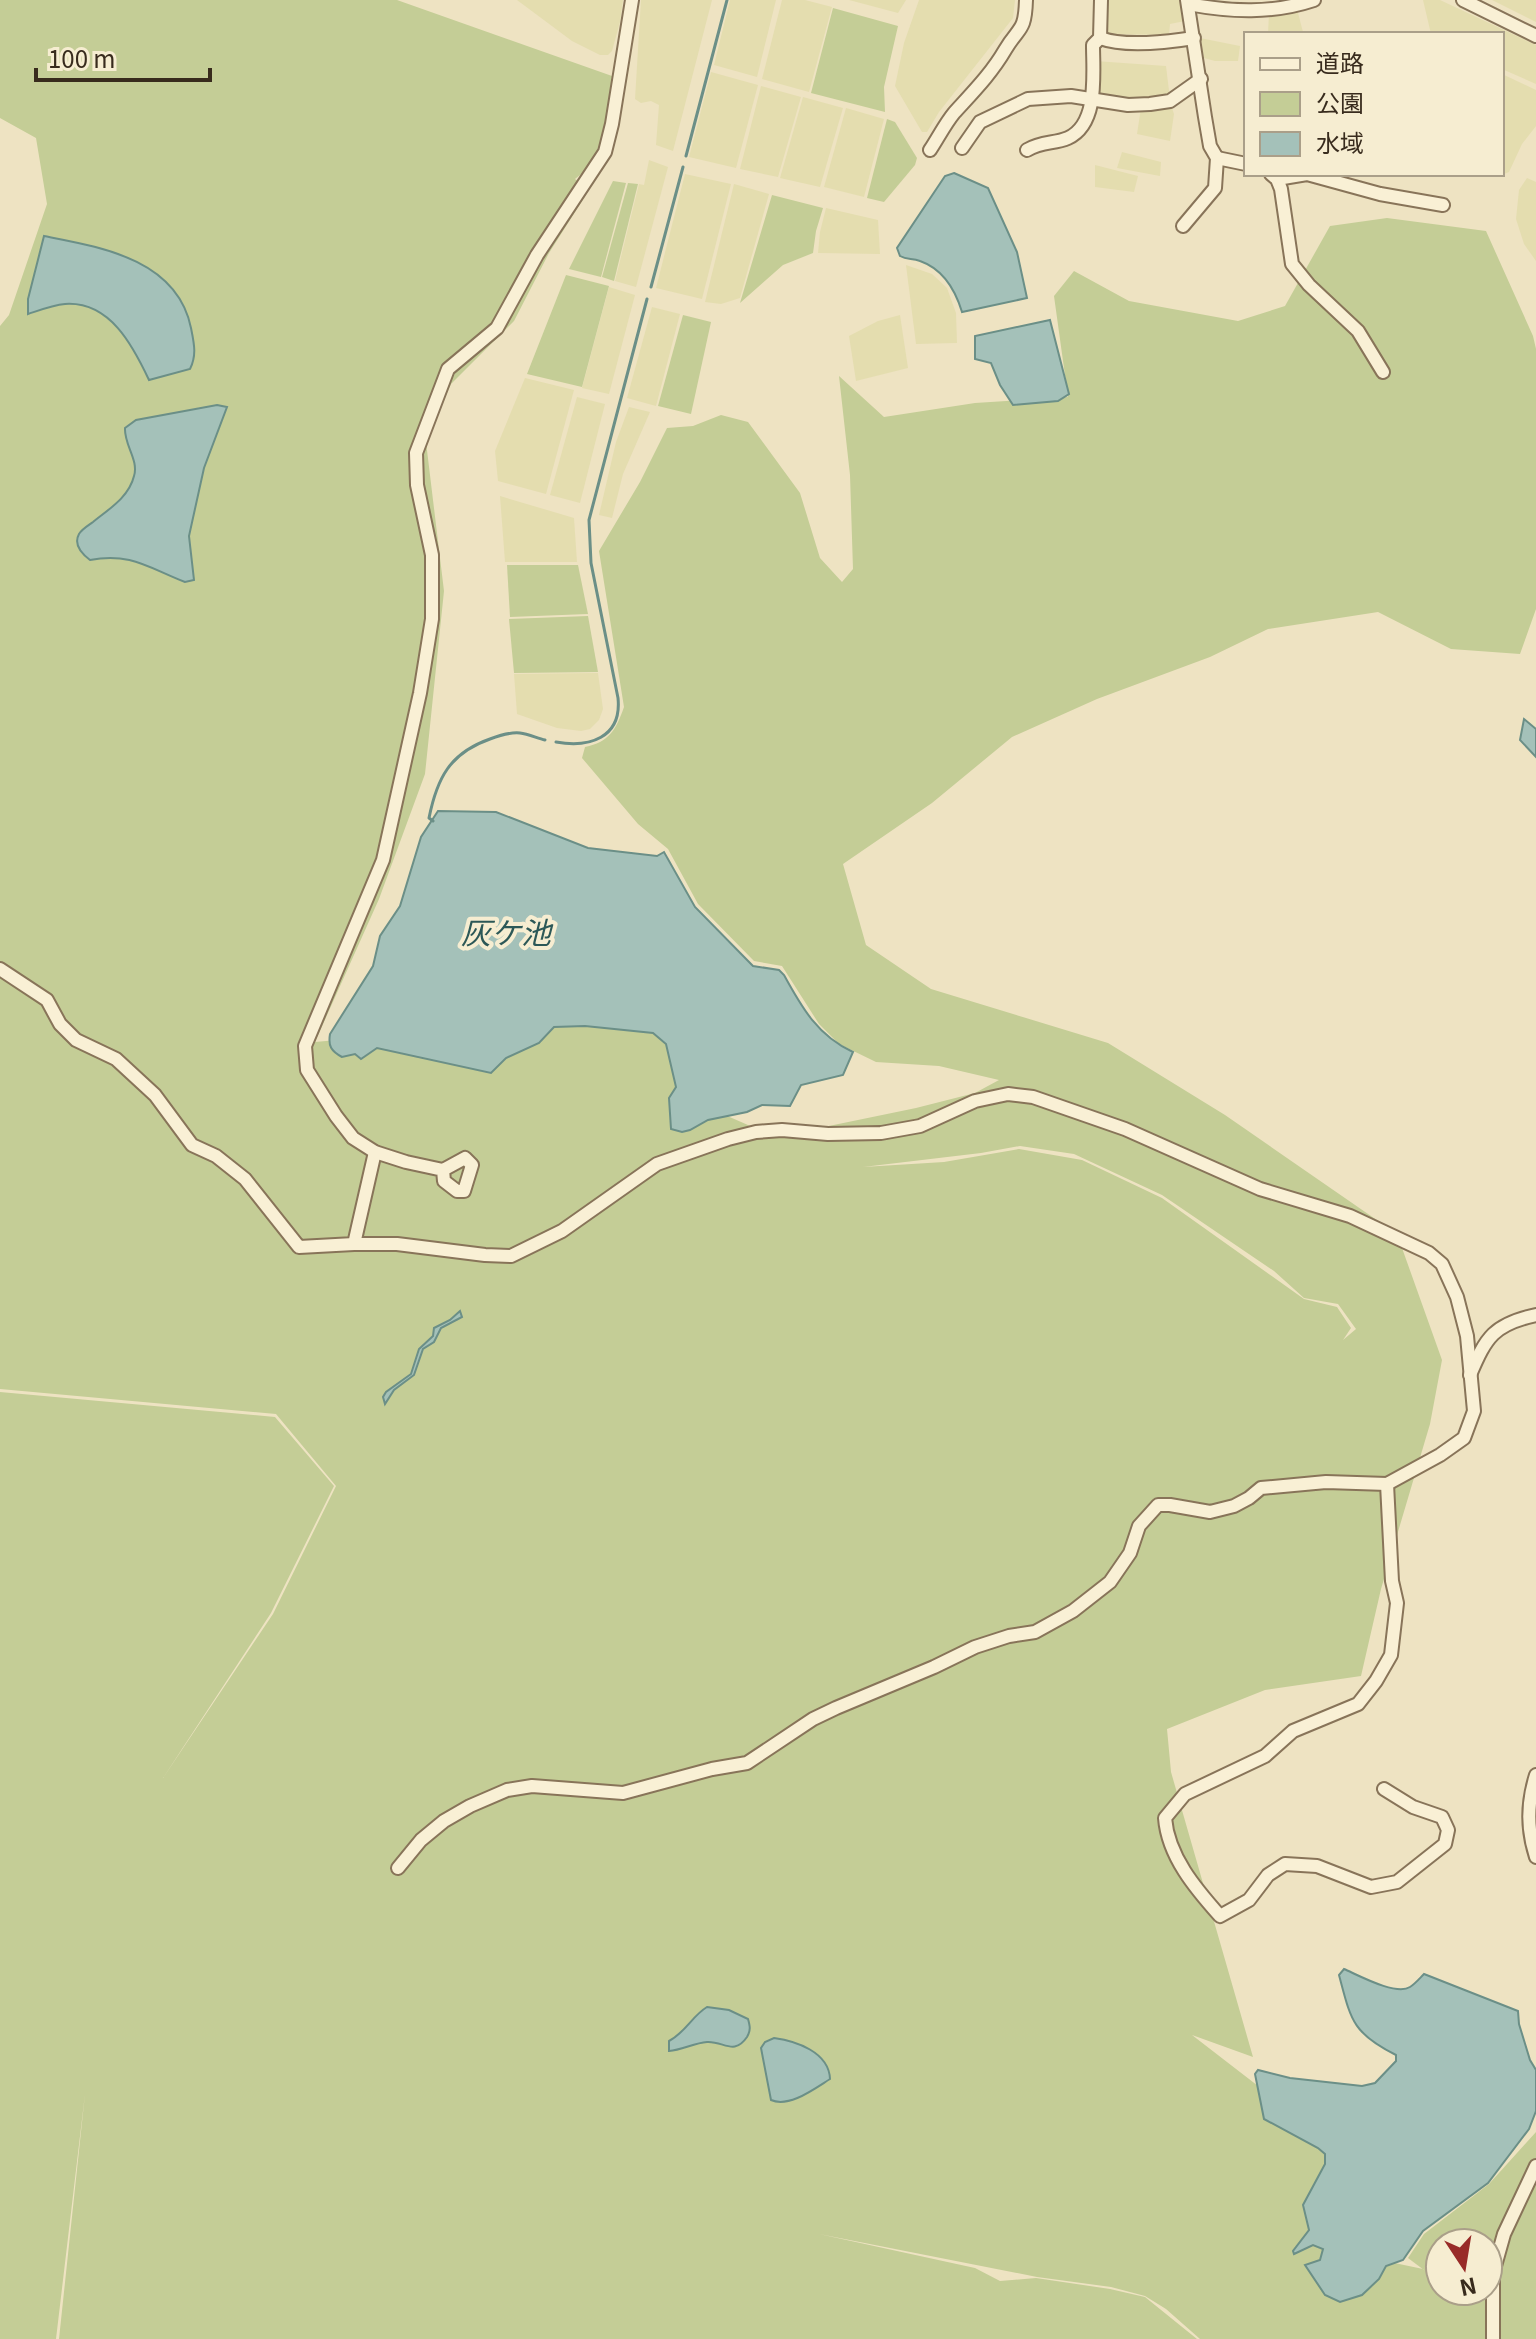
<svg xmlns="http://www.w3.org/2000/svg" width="1536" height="2339" viewBox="0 0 1536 2339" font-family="Georgia,'Noto Sans JP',serif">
<rect width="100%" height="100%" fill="#eee3c2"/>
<g fill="#e4ddaf">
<polygon points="517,0 623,0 620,22 612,51 608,55 600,55 572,41"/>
<polygon points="641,0 712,0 673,151 656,145 659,105 651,101 641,103 635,99"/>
<polygon points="730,0 776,0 757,77 714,65"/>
<polygon points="782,0 805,0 832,7 809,92 762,79"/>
<polygon points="849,0 906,0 898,13"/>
<polygon points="919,0 1015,0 1013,18 939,112 927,132 922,132 895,86 904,43"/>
<polygon points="1104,0 1181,0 1185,21 1170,24 1169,35 1106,34"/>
<polygon points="1423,0 1440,0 1536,45 1536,84 1502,69 1502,34 1431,34"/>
<polygon points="1492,0 1536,0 1536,22"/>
<polygon points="1297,9 1303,32 1268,34 1269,13"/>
<polygon points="1200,38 1240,46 1238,61 1215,61 1204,58"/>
<polygon points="1095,61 1166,66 1170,99 1145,102 1097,95"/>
<polygon points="711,72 758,85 736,168 689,157"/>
<polygon points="1502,74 1536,90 1536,126 1522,144 1509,172 1504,174"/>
<polygon points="761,86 801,97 778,177 740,169"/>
<polygon points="803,97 843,108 820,187 780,178"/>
<polygon points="1171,105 1174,114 1170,141 1137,134 1141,108"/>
<polygon points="846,108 884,119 864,197 824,187"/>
<polygon points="1122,152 1161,162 1160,176 1117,168"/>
<polygon points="649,160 668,167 636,287 615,281 639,184 644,185"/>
<polygon points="1095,165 1138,176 1134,192 1095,187"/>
<polygon points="685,174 731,184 702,299 656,288"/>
<polygon points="1527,178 1536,182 1536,261 1524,244 1516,219 1519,190"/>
<polygon points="734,184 769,194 740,298 721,304 705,302"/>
<polygon points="826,208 878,220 880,254 818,253 820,232"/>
<polygon points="906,265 932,274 947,288 956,313 957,343 916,344"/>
<polygon points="609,287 635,295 609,394 582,388"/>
<polygon points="652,307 680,314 656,406 627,398"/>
<polygon points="900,315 908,368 856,381 849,336 878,321"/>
<polygon points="525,378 574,390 546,494 498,481 495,451"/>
<polygon points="577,397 605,404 580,503 550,495"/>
<polygon points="629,407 650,412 623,474 612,518 599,515 616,442"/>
<polygon points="500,496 574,518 577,562 505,562"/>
<polygon points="598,673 603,709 599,720 590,729 581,731 557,728 517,714 514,674"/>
</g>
<g fill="#c4cd96" fill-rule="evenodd">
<path d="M0 0H397L612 76C607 110 606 158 575 179L589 190 549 253 514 321 451 384 426 442 444 591 425 774 379 899 315 1042 547 1021 661 1026 693 1101 766 1133 824 1127 916 1108 975 1093 999 1080 939 1066 876 1062 839 1044 819 1024 782 966 754 961 698 904 668 849 638 824 582 758 585 747C609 742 616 730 624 707L599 551 640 482 667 428 693 426 721 415 748 422 800 493 820 558 842 582 853 569 850 475 839 376 884 417 975 403 1068 397 1054 296 1074 271 1129 301 1238 321 1285 306 1330 226 1387 218 1486 231 1533 336 1536 349V609L1520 654 1451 649 1378 612 1268 629 1210 657 1097 699 1012 737 932 803 843 864 866 945 931 989 1108 1043 1225 1115 1397 1234 1442 1360 1430 1424 1381 1589 1361 1676 1265 1690 1167 1729 1171 1772 1253 2057 1192 2035 1319 2133 1331 2165 1347 2253 1423 2269 1440 2284V2291H1488V2243H1440V2282L1408 2258 1424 2234 1489 2184 1536 2132V2339H1200L1166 2309 1145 2296 1111 2287 1037 2277 819 2234 975 2268 1000 2281 1036 2278 1110 2289 1145 2297 1197 2339H59L85 2094 56 2339H0V1392L275 1417 334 1486 271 1613 163 1778 273 1614 336 1486 276 1414 0 1389V326L9 315 47 204 36 138 0 118ZM1020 1146 1074 1154 1162 1195 1274 1271 1304 1298 1338 1304 1356 1329 1343 1340 1351 1328 1337 1307 1304 1299 1162 1198 1082 1160 1019 1149 944 1162 863 1167 981 1153Z"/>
<polygon points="833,8 898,26 884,87 885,112 811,93"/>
<polygon points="887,119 895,122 917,158 915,165 884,202 867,198"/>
<polygon points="613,181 626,183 601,277 569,269"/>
<polygon points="628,183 638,184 614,281 602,277"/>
<polygon points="772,195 823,208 816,231 813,253 783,265 740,303"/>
<polygon points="566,275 609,286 582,387 527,374"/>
<polygon points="683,315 711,322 691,414 658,406"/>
<polygon points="507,565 578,565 588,614 510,617"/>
<polygon points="588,616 598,672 514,673 509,619"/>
</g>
<g fill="#a4c1b9" stroke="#6b8f87" stroke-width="2">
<path d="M954 173 988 188 1017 252 1027 298 962 312C955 289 943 269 920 261 912 258 907 260 900 256L897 248 945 176Z"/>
<path d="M44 236C100 247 177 259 191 328 194 343 197 355 190 369L149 380C133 346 110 301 65 304 53 305 40 310 28 314V299Z"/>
<polygon points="1050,320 1069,394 1058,401 1013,405 1000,385 991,363 975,359 975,336"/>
<path d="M217 405 227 407 204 468 189 536 194 580 185 582C149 568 130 552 90 560 82 554 73 545 79 534 82 529 89 525 93 522 109 509 129 497 134 476 139 460 124 445 125 428L136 420Z"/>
<polygon points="1524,719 1536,729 1536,757 1520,740"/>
<path d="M438 811 496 812 588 848 657 856 664 852 695 907 753 966 779 970 784 975C802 1008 818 1036 853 1052L843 1075 801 1085 790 1106 762 1105 747 1112 708 1120 690 1130 682 1132 671 1129 669 1098 676 1087 666 1044 653 1033 585 1026 554 1027 539 1043 506 1058 491 1073 377 1048 361 1059 355 1054 342 1057C331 1051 328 1046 330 1034L373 966 380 936 400 906 421 837Z"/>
<polygon points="460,1311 462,1317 441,1328 434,1342 423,1349 414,1375 394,1390 385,1404 383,1397 386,1392 411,1374 419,1349 433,1336 434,1328 450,1320"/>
<path d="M1344 1969C1358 1975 1396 1996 1410 1987 1415 1984 1420 1978 1424 1974L1518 2011 1519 2024 1530 2060 1536 2070V2111L1529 2129 1488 2183 1423 2231 1403 2260 1386 2266 1379 2279 1362 2295 1340 2302 1325 2295 1305 2265 1320 2260 1323 2249 1313 2245 1294 2254 1293 2251 1309 2230 1303 2205 1325 2164V2154L1318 2148 1264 2119 1255 2074 1258 2070 1290 2078 1362 2086 1375 2083 1396 2061V2055C1352 2033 1351 2020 1339 1975Z"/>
<path d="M707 2007 729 2010 748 2019C750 2026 751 2030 747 2037 734 2056 724 2041 707 2042 694 2043 682 2050 669 2051V2041C686 2032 692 2016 707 2007Z"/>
<path d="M774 2038C796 2041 829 2052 830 2079 814 2089 789 2108 771 2100L761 2048 765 2042Z"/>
</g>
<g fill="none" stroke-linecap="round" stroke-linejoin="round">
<g stroke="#6b8f87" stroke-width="3">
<polyline points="686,156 727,0"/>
<polyline points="651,287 683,167"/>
<path d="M556 742C589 748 622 738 618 698L591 563 589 520 647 299"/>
<path d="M433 821 429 818C437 778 450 753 490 739 498 736 511 732 520 733 528 734 537 738 545 740"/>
</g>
<g stroke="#887459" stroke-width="16">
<g id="minor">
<polyline points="1463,0 1536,36"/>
<path d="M1188 4C1231 12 1272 14 1314 0"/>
<path d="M1100 38C1124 47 1169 42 1194 38"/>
<polyline points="962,148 980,122 1028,99 1071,96 1128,105 1150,104 1170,101 1201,79"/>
<path d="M930 150C938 138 945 124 954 113 973 92 991 74 1005 50 1019 26 1025 33 1026 0"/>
<path d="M1027 150C1042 141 1054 144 1068 138 1099 124 1093 73 1093 45L1100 38 1101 0"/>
<polyline points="1217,158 1246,164"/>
<polyline points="1271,174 1277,179 1281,189 1292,264 1309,285 1358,331 1383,372"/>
<polyline points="1277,179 1307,174 1380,194 1443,205"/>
<polyline points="1183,226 1215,188 1217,158 1210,146 1205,117 1187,0"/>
<polyline points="0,969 47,1000 60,1024 76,1040 116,1059 155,1095 192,1145 216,1156 245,1179 299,1247 354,1244 375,1152"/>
<polyline points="443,1170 444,1181 457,1191 464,1191 472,1165 465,1158 443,1170 406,1162 375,1152 353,1138 336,1116 307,1070 305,1046 383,860 420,693 432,619 432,555 417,485 416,453 448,369 497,328 537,255 605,152 612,124 632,0"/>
<polyline points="354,1244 397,1244 485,1255 511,1256 562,1231 657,1164 728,1139 756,1132 782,1130 828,1134 881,1133 920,1126 975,1101 1008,1094 1033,1097 1125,1129 1260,1189 1350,1216 1429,1253 1442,1264 1457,1297 1467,1336 1474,1411 1464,1438 1440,1455 1387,1484 1326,1482 1261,1488 1249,1498 1234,1506 1210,1512 1170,1505 1158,1505 1139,1526 1130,1553 1110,1582 1073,1611 1035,1632 1009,1636 975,1647 934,1667 836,1708 813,1719 747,1763 712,1769 623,1793 532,1786 507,1790 470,1806 444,1821 421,1840 398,1868"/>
<path d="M1470 1375C1486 1337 1494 1324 1536 1315"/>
<path d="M1536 1775C1527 1804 1527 1829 1536 1857"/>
<path d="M1384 1789 1413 1807 1442 1817 1448 1830 1445 1844 1397 1882 1371 1887 1317 1866 1285 1864 1268 1875 1249 1900 1220 1916C1195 1888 1168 1856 1165 1818L1185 1794 1265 1756 1293 1731 1358 1704 1376 1681 1391 1655 1397 1603 1392 1581 1387 1484"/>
<polyline points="1493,2339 1493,2273 1504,2234 1536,2166"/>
</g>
</g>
<use href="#minor" stroke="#f9f0d5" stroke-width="12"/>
</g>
<g text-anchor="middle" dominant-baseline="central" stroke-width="8" stroke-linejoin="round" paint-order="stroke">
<g font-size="30" font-style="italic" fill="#2c5857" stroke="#f6edd1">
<text x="506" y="931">灰ケ池</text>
</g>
</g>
<rect x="1244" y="32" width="260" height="144" fill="#f6edd1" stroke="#aa9f89" stroke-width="2"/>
<rect x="1260" y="58" width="40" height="12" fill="#f9f0d5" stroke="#aa9f89" stroke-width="2"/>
<text x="1316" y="72" font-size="24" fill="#382b1d">道路</text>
<rect x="1260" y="92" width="40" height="24" fill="#c4cd96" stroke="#aa9f89" stroke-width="2"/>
<text x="1316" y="112" font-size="24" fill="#382b1d">公園</text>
<rect x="1260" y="132" width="40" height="24" fill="#a4c1b9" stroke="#aa9f89" stroke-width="2"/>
<text x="1316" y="152" font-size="24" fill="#382b1d">水域</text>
<g transform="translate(1464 2267) rotate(168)"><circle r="38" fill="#f6edd1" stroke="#aa9f89" stroke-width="2"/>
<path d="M0-6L14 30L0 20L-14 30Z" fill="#982b28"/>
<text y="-12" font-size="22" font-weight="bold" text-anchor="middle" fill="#382b1d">N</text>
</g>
<path d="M36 68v12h174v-12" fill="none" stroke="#382b1d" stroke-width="4"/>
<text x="48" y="68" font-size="24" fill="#382b1d" stroke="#f6edd1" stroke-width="6" paint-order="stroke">100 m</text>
</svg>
